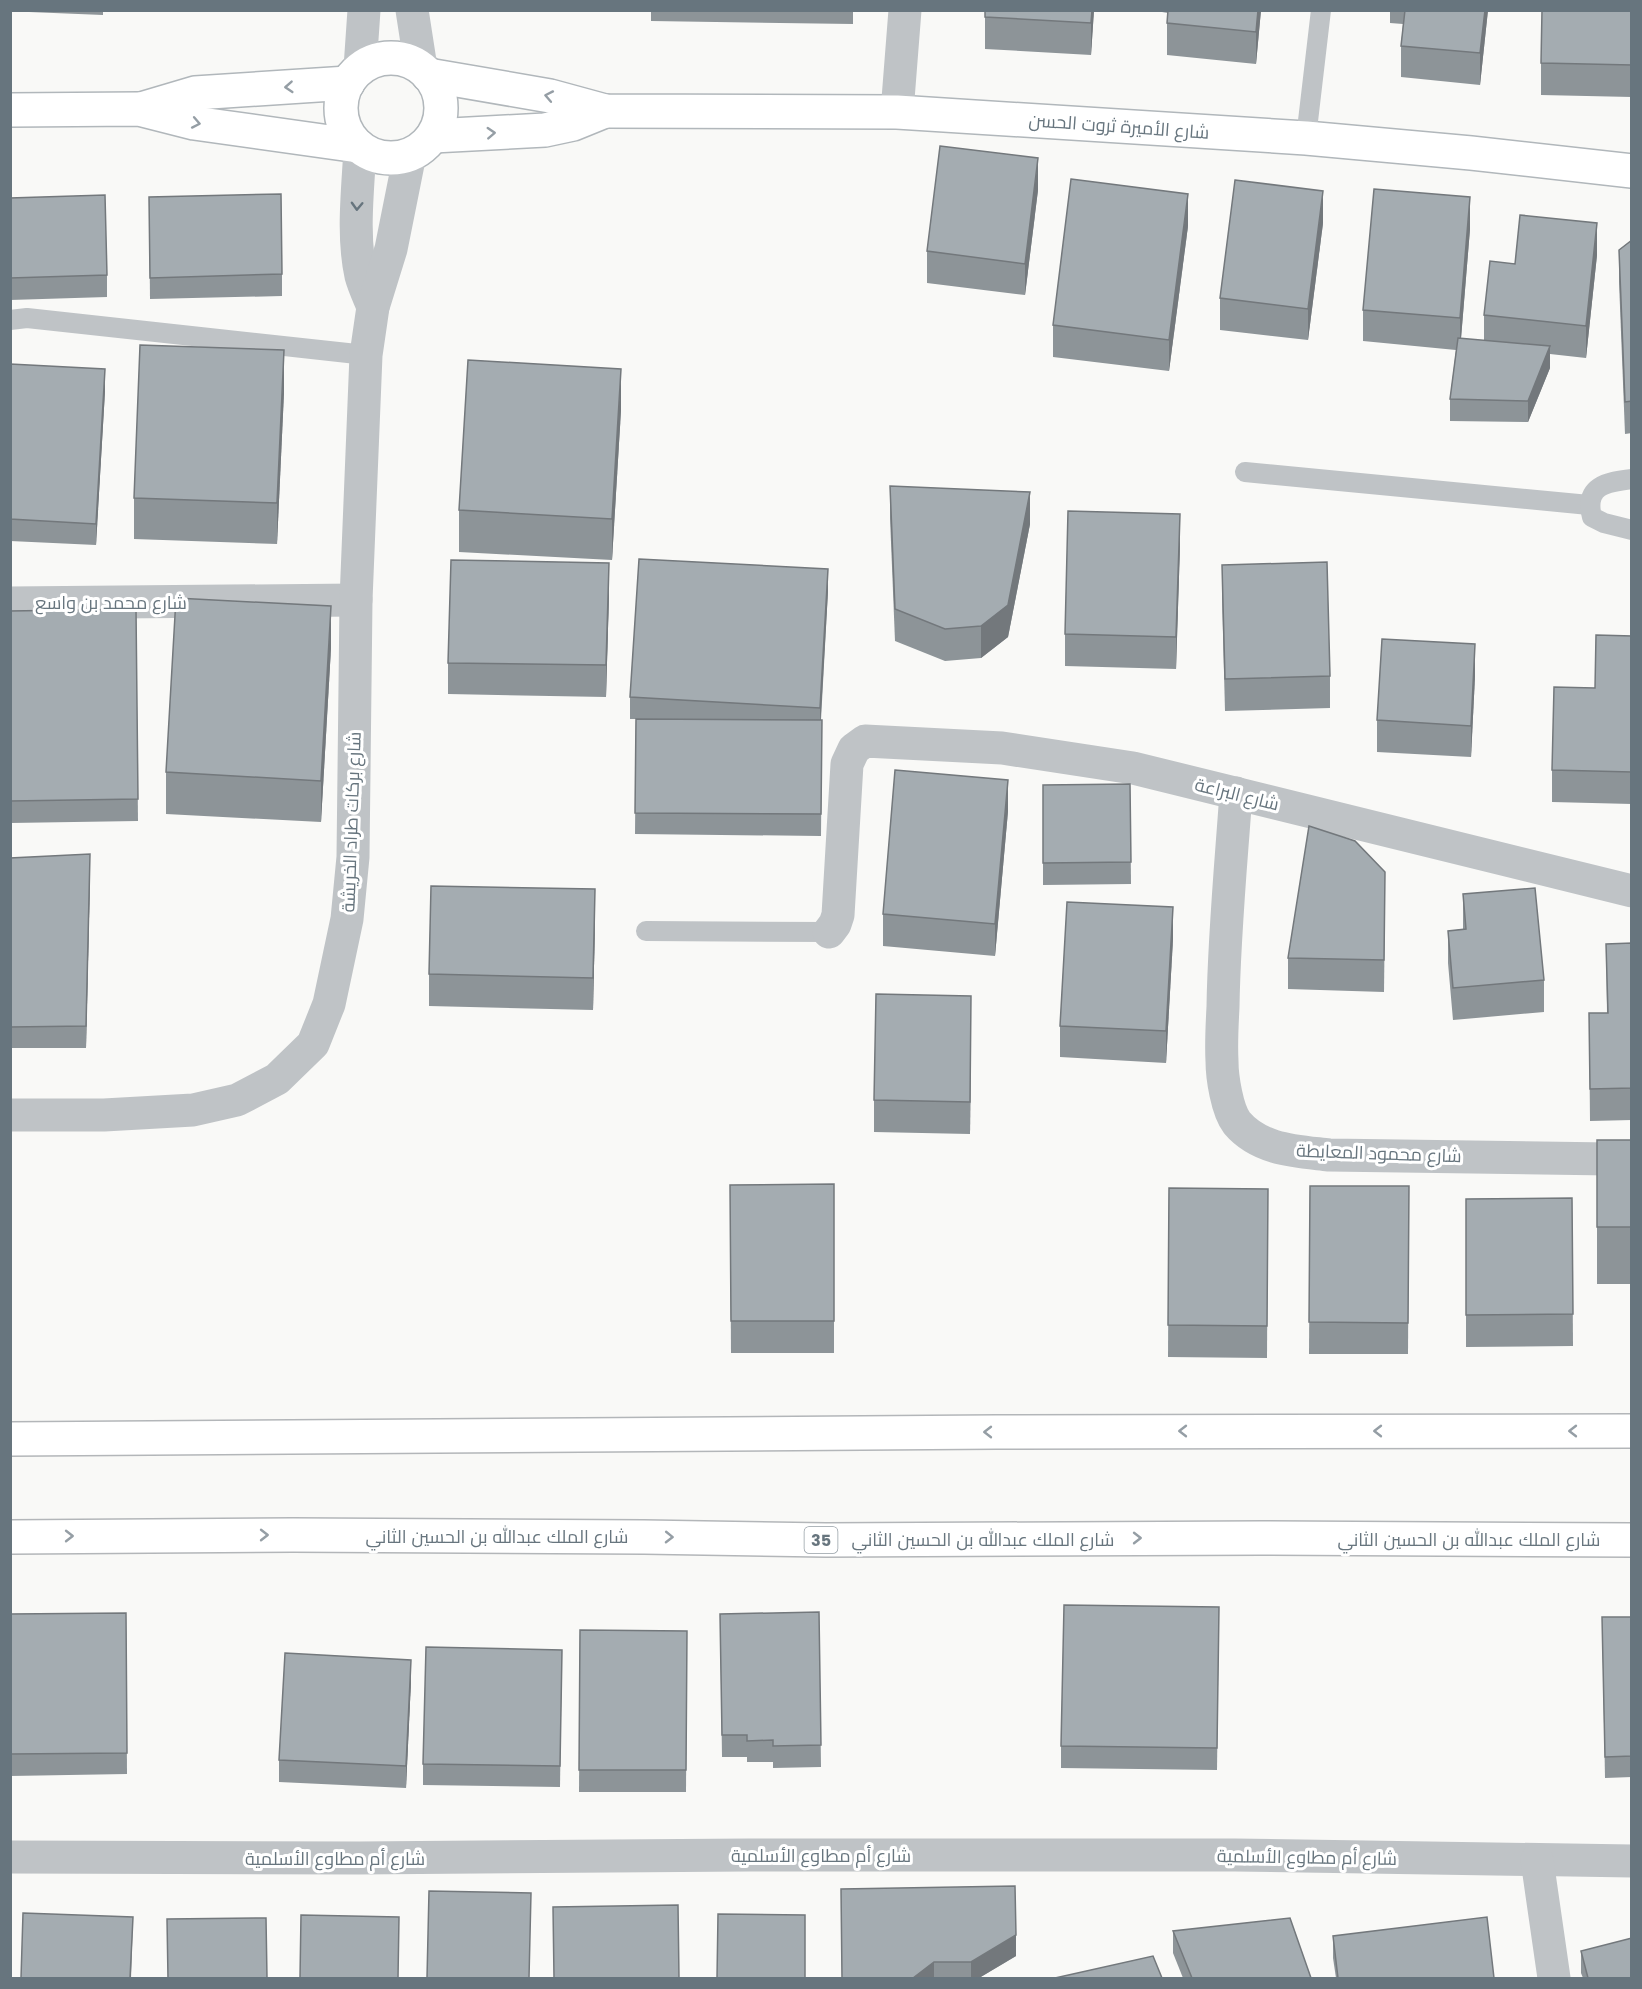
<svg xmlns="http://www.w3.org/2000/svg" width="1642" height="1989" viewBox="0 0 1642 1989" font-family="Poppins,Cairo,sans-serif">
<rect width="100%" height="100%" fill="#f9f9f7"/>
<g fill="none" stroke-linecap="round" stroke-linejoin="round">
<g stroke="#b1b7bb" stroke-width="36">
<g id="secondary">
<circle cx="391" cy="108" r="50"/>
<polyline points="428,75 550,96 605,111 897,112 1306,138 1471,153 1632,171"/>
<polyline points="141,109 195,93 348,83"/>
<polyline points="10,110 139,109 194,123 358,146"/>
<polyline points="433,136 545,130 573,124 605,111"/>
</g>
</g>
<g stroke="#b3b6b9" stroke-width="36">
<g id="highway">
<polyline points="10,1439 996,1432 1632,1431"/>
<polyline points="10,1537 293,1535 644,1537 826,1540 1261,1538 1632,1540"/>
</g>
</g>
<g stroke="#bfc3c6" stroke-width="20">
<polyline points="1306,138 1321,10"/>
<polyline points="10,320 27,318 366,355"/>
<polyline points="1245,472 1589,505"/>
<path d="M1632 479C1606 482 1584 486 1592 517L1604 523 1632 530"/>
<polyline points="646,931 829,932"/>
</g>
<g stroke="#bfc3c6" stroke-width="33">
<polyline points="412,10 421,68"/>
<polyline points="360,68 364,10"/>
<polyline points="897,112 905,10"/>
<path d="M360 148C358 189 352 235 361 276 364 287 369 297 373 307"/>
<polyline points="10,603 356,600"/>
<path d="M1236 793C1231 864 1224 936 1223 1007 1222 1025 1221 1043 1222 1061 1222 1077 1227 1110 1237 1123 1260 1150 1296 1151 1329 1155L1610 1159"/>
<polyline points="829,932 835,924 838,915 847,764 854,749 865,741 1002,748 1133,768 1632,891"/>
<polyline points="10,1115 104,1115 193,1110 237,1100 277,1079 313,1044 329,1004 347,919 353,857 356,600 366,355 373,307 391,249 410,154"/>
<polyline points="10,1857 359,1858 749,1855 1235,1855 1632,1861"/>
<polyline points="1537,1860 1554,1978"/>
</g>
<use href="#secondary" stroke="#fff" stroke-width="33"/>
<use href="#highway" stroke="#fff" stroke-width="33"/>
</g>
<g fill="#8d9498">
<polygon points="29,10 103,10 103,15 29,12"/>
<polygon points="651,10 853,10 853,24 651,21"/>
<polygon points="1094,10 1091,55 985,49 985,17"/>
<polygon points="1162,10 1261,10 1256,64 1167,55 1167,23 1168,13 1162,12"/>
<polygon points="1390,10 1488,10 1480,85 1401,77 1401,46 1403,24 1390,23"/>
<polygon points="1632,10 1632,97 1541,95 1541,63"/>
<polygon points="1038,190 1025,295 927,283 927,251"/>
<polygon points="149,197 282,274 282,296 150,299"/>
<polygon points="10,198 107,275 107,297 10,300"/>
<polygon points="1323,223 1308,340 1220,330 1220,298"/>
<polygon points="1188,226 1169,371 1053,357 1053,325"/>
<polygon points="1470,229 1461,339 1484,341 1484,315 1515,264 1597,255 1586,358 1550,354 1550,368 1528,422 1450,421 1450,399 1456,350 1363,341 1363,310"/>
<polygon points="1632,240 1632,433 1625,434 1619,282 1619,250"/>
<polygon points="10,364 105,391 96,545 10,541"/>
<polygon points="284,392 277,544 134,539 134,498"/>
<polygon points="621,410 612,560 459,552 459,510"/>
<polygon points="890,486 1030,524 1008,637 981,658 945,661 895,641 890,518"/>
<polygon points="1180,545 1176,669 1065,666 1065,634"/>
<polygon points="1222,565 1330,676 1330,708 1225,711 1222,597"/>
<polygon points="828,591 821,720 822,720 821,836 635,834 636,719 630,719 630,697"/>
<polygon points="609,595 606,697 448,694 448,663"/>
<polygon points="136,609 138,821 10,823 10,611"/>
<polygon points="1632,636 1632,804 1552,802 1552,770 1595,688"/>
<polygon points="331,648 321,822 166,814 166,772"/>
<polygon points="1475,676 1471,757 1377,752 1377,720"/>
<polygon points="1130,784 1131,884 1043,885 1043,785"/>
<polygon points="1008,811 995,956 883,946 883,914"/>
<polygon points="10,858 90,876 86,1048 10,1048"/>
<polygon points="1463,894 1544,980 1544,1012 1453,1020 1448,963 1448,931 1463,929"/>
<polygon points="1385,904 1384,992 1288,989 1288,958"/>
<polygon points="595,921 593,1010 429,1006 429,974"/>
<polygon points="1173,939 1166,1063 1060,1057 1060,1026"/>
<polygon points="1632,943 1632,1120 1590,1121 1589,1013 1607,1013 1606,944"/>
<polygon points="971,1028 970,1134 874,1132 874,1100"/>
<rect x="1597" y="1140" width="35" height="144"/>
<polygon points="834,1184 834,1353 731,1353 730,1185"/>
<polygon points="1310,1186 1409,1186 1408,1354 1309,1354"/>
<polygon points="1169,1188 1268,1189 1267,1358 1168,1357"/>
<polygon points="1572,1198 1573,1346 1466,1347 1466,1199"/>
<polygon points="1219,1607 1217,1770 1061,1768 1061,1746"/>
<polygon points="819,1612 821,1767 773,1768 773,1762 747,1762 747,1757 722,1757 720,1614"/>
<polygon points="126,1613 127,1774 10,1776 10,1614"/>
<polygon points="1602,1617 1632,1617 1632,1777 1605,1778"/>
<polygon points="580,1630 687,1631 686,1792 579,1792"/>
<polygon points="562,1650 560,1787 423,1785 423,1764"/>
<polygon points="411,1681 406,1788 279,1782 279,1760"/>
<polygon points="841,1889 1016,1956 979,1978 842,1978"/>
<polygon points="1173,1931 1311,1978 1183,1978 1173,1953"/>
<polygon points="1333,1936 1494,1978 1336,1978 1333,1958"/>
<polygon points="1581,1951 1632,1978 1583,1978 1581,1973"/>
</g>
<g fill="#73787c">
<polygon points="1092,10 1094,10 1091,55 1091,23"/>
<polygon points="1258,10 1261,10 1256,64 1256,32"/>
<polygon points="1485,10 1488,10 1480,85 1480,53"/>
<polygon points="1038,158 1038,190 1025,295 1025,264"/>
<polygon points="1323,191 1323,223 1308,340 1308,309"/>
<polygon points="1188,194 1188,226 1169,371 1169,340"/>
<polygon points="1470,197 1470,229 1460,350 1460,318"/>
<polygon points="1597,223 1597,255 1586,358 1586,326"/>
<polygon points="1550,346 1550,368 1528,422 1528,401"/>
<polygon points="284,350 284,392 277,544 277,503"/>
<polygon points="105,369 105,391 96,545 96,524"/>
<polygon points="621,369 621,410 612,560 612,519"/>
<polygon points="1030,492 1030,524 1008,637 981,658 981,626"/>
<polygon points="1180,514 1180,545 1176,669 1176,637"/>
<polygon points="609,563 609,595 606,697 606,665"/>
<polygon points="828,569 828,591 820,730 820,708"/>
<polygon points="331,606 331,648 321,822 321,781"/>
<polygon points="1475,644 1475,676 1471,757 1471,726"/>
<polygon points="1008,780 1008,811 995,956 995,924"/>
<polygon points="90,854 90,876 86,1048 86,1026"/>
<polygon points="595,889 595,921 593,1010 593,978"/>
<polygon points="1173,907 1173,939 1166,1063 1166,1031"/>
<polygon points="971,996 971,1028 970,1134 970,1102"/>
<polygon points="411,1660 411,1681 406,1788 406,1766"/>
<polygon points="133,1917 131,1978 130,1978"/>
<polygon points="1016,1935 1016,1956 979,1978 971,1978 971,1962"/>
<polygon points="934,1962 934,1978 913,1978"/>
</g>
<g fill="#a4acb1" stroke="#73787c" stroke-width="1.5">
<polygon points="985,10 1092,10 1091,23 985,17"/>
<polygon points="1168,10 1258,10 1256,32 1167,23"/>
<polygon points="1405,10 1485,10 1480,53 1401,46"/>
<polygon points="1542,10 1632,10 1632,65 1541,63"/>
<polygon points="940,146 1038,158 1025,264 927,251"/>
<polygon points="1071,179 1188,194 1169,340 1053,325"/>
<polygon points="1235,180 1323,191 1308,309 1220,298"/>
<polygon points="1374,189 1470,197 1460,318 1363,310"/>
<polygon points="281,194 282,274 150,278 149,197"/>
<polygon points="105,195 107,275 10,278 10,198"/>
<polygon points="1520,215 1597,223 1586,326 1484,315 1490,261 1515,264"/>
<polygon points="1632,240 1632,401 1625,402 1619,250"/>
<polygon points="1458,338 1550,346 1528,401 1450,399"/>
<polygon points="140,345 284,350 277,503 134,498"/>
<polygon points="468,360 621,369 612,519 459,510"/>
<polygon points="10,364 105,369 96,524 10,519"/>
<polygon points="890,486 1030,492 1008,605 981,626 945,629 895,609"/>
<polygon points="1068,511 1180,514 1176,637 1065,634"/>
<polygon points="639,559 828,569 820,708 630,697"/>
<polygon points="451,560 609,563 606,665 448,663"/>
<polygon points="1327,562 1330,676 1225,679 1222,565"/>
<polygon points="176,598 331,606 321,781 166,772"/>
<polygon points="136,609 138,799 10,801 10,611"/>
<polygon points="1596,635 1632,636 1632,772 1552,770 1554,687 1595,688"/>
<polygon points="1382,639 1475,644 1471,726 1377,720"/>
<polygon points="636,719 822,720 821,814 635,813"/>
<polygon points="895,770 1008,780 995,924 883,914"/>
<polygon points="1130,784 1131,862 1043,863 1043,785"/>
<polygon points="1309,826 1355,841 1385,872 1384,960 1288,958"/>
<polygon points="90,854 86,1026 10,1027 10,858"/>
<polygon points="431,886 595,889 593,978 429,974"/>
<polygon points="1535,888 1544,980 1453,988 1448,931 1466,929 1463,894"/>
<polygon points="1067,902 1173,907 1166,1031 1060,1026"/>
<polygon points="1632,943 1632,1088 1590,1089 1589,1013 1608,1013 1606,944"/>
<polygon points="876,994 971,996 970,1102 874,1100"/>
<rect x="1597" y="1140" width="35" height="87"/>
<polygon points="834,1184 834,1321 731,1321 730,1185"/>
<polygon points="1310,1186 1409,1186 1408,1323 1309,1322"/>
<polygon points="1169,1188 1268,1189 1267,1326 1168,1325"/>
<polygon points="1572,1198 1573,1314 1466,1315 1466,1199"/>
<polygon points="1064,1605 1219,1607 1217,1748 1061,1746"/>
<polygon points="819,1612 821,1745 773,1746 773,1740 747,1741 747,1735 722,1735 720,1614"/>
<polygon points="126,1613 127,1753 10,1754 10,1614"/>
<polygon points="1602,1617 1632,1617 1632,1756 1605,1757"/>
<polygon points="580,1630 687,1631 686,1770 579,1770"/>
<polygon points="426,1647 562,1650 560,1766 423,1764"/>
<polygon points="285,1653 411,1660 406,1766 279,1760"/>
<polygon points="1015,1886 1016,1935 971,1962 934,1962 913,1978 842,1978 841,1889"/>
<polygon points="429,1891 531,1893 529,1978 427,1978"/>
<polygon points="678,1905 679,1978 554,1978 553,1907"/>
<polygon points="23,1913 133,1917 130,1978 21,1978"/>
<polygon points="718,1914 805,1915 805,1978 717,1978"/>
<polygon points="301,1915 399,1917 398,1978 300,1978"/>
<polygon points="1487,1917 1494,1978 1338,1978 1333,1936"/>
<polygon points="266,1918 267,1978 168,1978 167,1919"/>
<polygon points="1290,1918 1311,1978 1192,1978 1173,1931"/>
<polygon points="1632,1938 1632,1978 1588,1978 1581,1951"/>
<polygon points="1153,1956 1162,1978 1055,1978"/>
</g>
<defs><path id="oneway-chevron" d="M-2-3.5L2.5 0L-2 3.5" fill="none" stroke-width="1.6" stroke-linecap="round" stroke-linejoin="round" transform="scale(1.5)"/></defs>
<g stroke="#959ea5">
<use href="#oneway-chevron" transform="translate(289 87) rotate(176)"/>
<use href="#oneway-chevron" transform="translate(549 96) rotate(-169)"/>
<use href="#oneway-chevron" transform="translate(196 123) rotate(11)"/>
<use href="#oneway-chevron" transform="translate(491 133) rotate(-3)"/>
<use href="#oneway-chevron" transform="translate(1183 1431) rotate(180)"/>
<use href="#oneway-chevron" transform="translate(1378 1431) rotate(180)"/>
<use href="#oneway-chevron" transform="translate(1573 1431) rotate(180)"/>
<use href="#oneway-chevron" transform="translate(988 1432) rotate(180)"/>
<use href="#oneway-chevron" transform="translate(264 1535)"/>
<use href="#oneway-chevron" transform="translate(69 1536)"/>
<use href="#oneway-chevron" transform="translate(669 1537) rotate(1)"/>
<use href="#oneway-chevron" transform="translate(1137 1538)"/>
</g>
<use stroke="#67757e" href="#oneway-chevron" transform="translate(357 206) rotate(92)"/>
<g text-anchor="middle" dominant-baseline="central" stroke-width="6" stroke-linejoin="round" paint-order="stroke">
<rect fill="#fff" stroke="#959ea5" stroke-width="1.5" x="804.5" y="1527" width="33" height="26" rx="4.5"/>
<g font-size="16" font-weight="bold" fill="#67757e">
<text x="821" y="1540">35</text>
</g>
<g font-size="18" fill="#67757e" stroke="#fff">
<text transform="translate(1119 126) rotate(4)">شارع الأميرة ثروت الحسن</text>
<text x="111" y="602">شارع محمد بن واسع</text>
<text transform="translate(1237 794) rotate(14)">شارع البراعة</text>
<text transform="translate(351 822) rotate(-88)">شارع بركات طراد الخريشة</text>
<text transform="translate(1379 1153) rotate(2)">شارع محمود المعايطة</text>
<text x="497" y="1536">شارع الملك عبدالله بن الحسين الثاني</text>
<text x="983" y="1539">شارع الملك عبدالله بن الحسين الثاني</text>
<text x="1469" y="1539">شارع الملك عبدالله بن الحسين الثاني</text>
<text x="821" y="1855">شارع أم مطاوع الأسلمية</text>
<text transform="translate(1307 1857) rotate(1)">شارع أم مطاوع الأسلمية</text>
<text x="335" y="1858">شارع أم مطاوع الأسلمية</text>
</g>
</g>
<rect width="1642" height="1989" fill="none" stroke="#67757e" stroke-width="24"/>
</svg>
